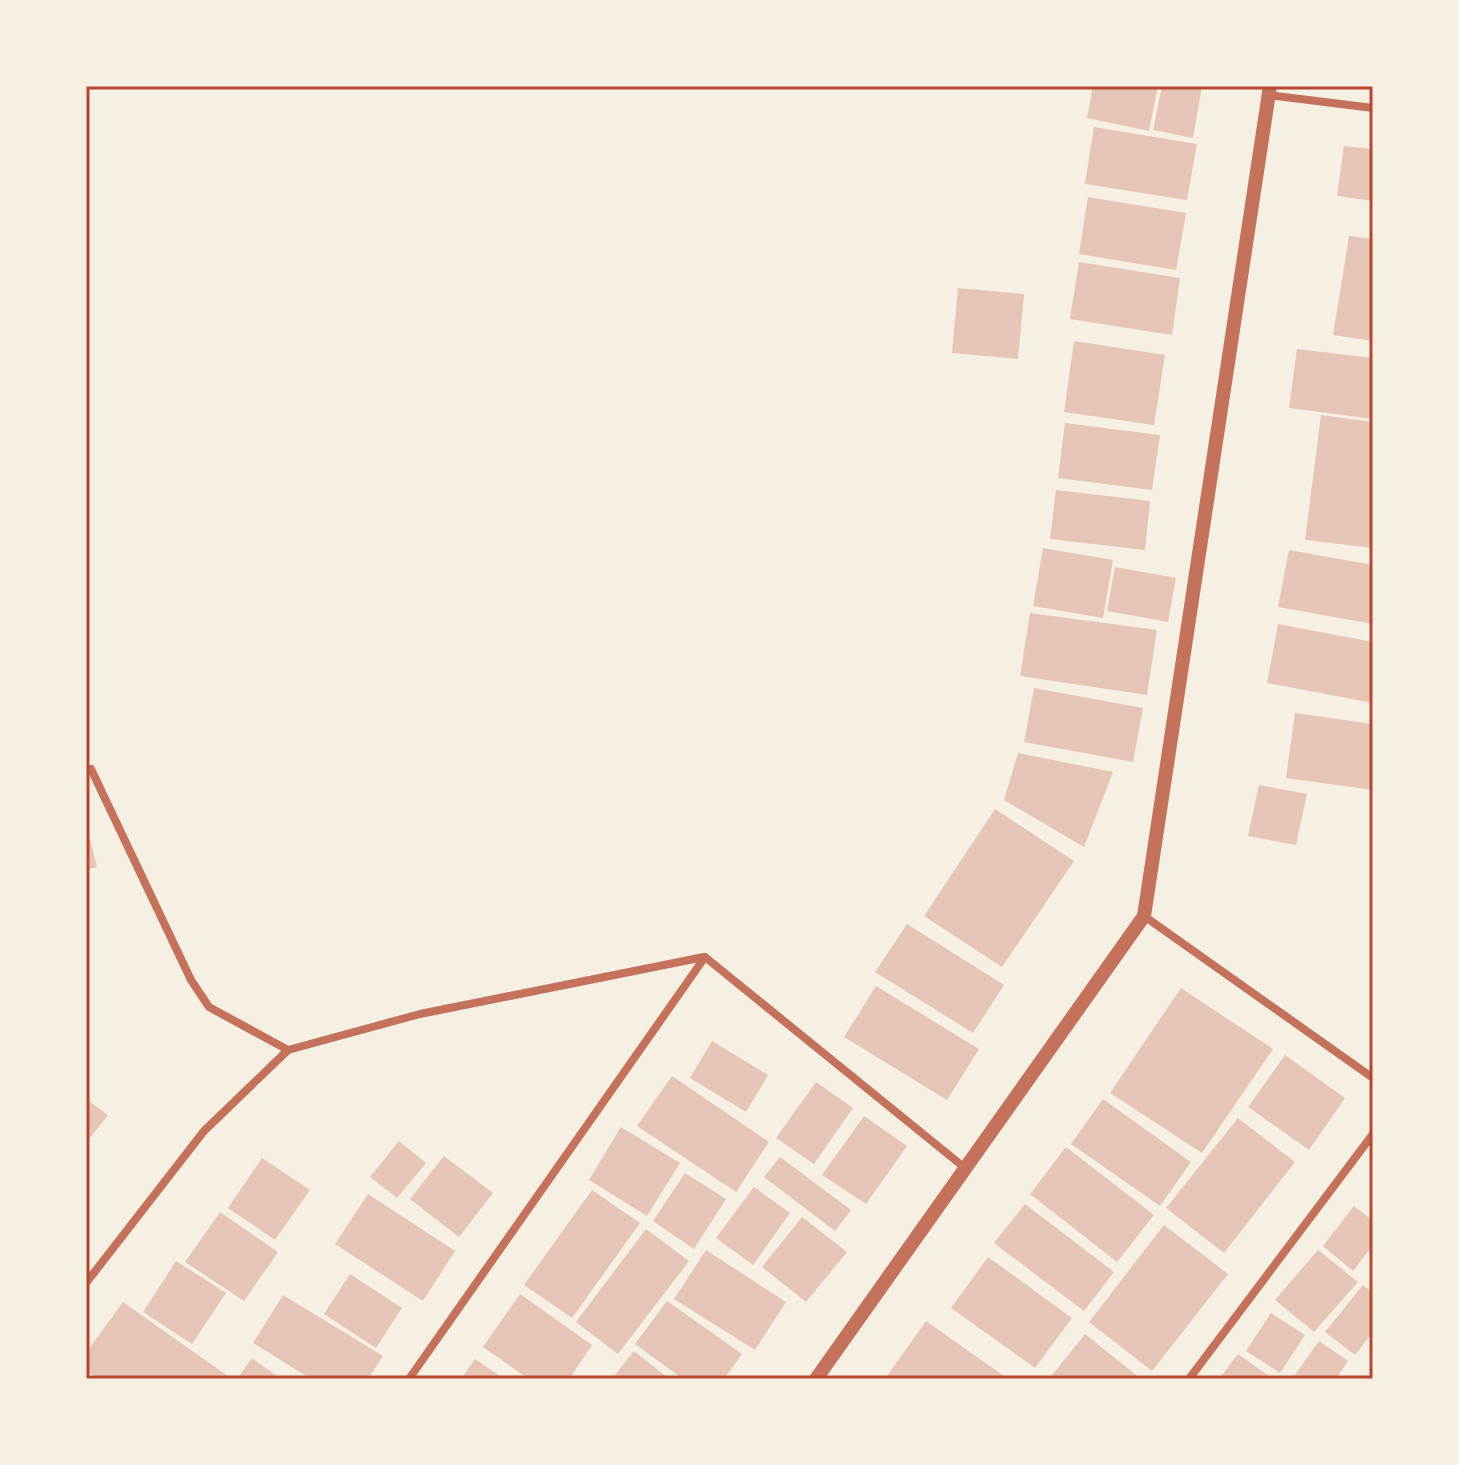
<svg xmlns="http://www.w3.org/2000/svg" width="1459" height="1465" viewBox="0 0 1459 1465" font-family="Raleway,sans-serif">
<rect width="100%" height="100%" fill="#f6efe4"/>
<g fill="#e6c5b7">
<polygon points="1093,86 1158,86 1149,131 1087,118"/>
<polygon points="1162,86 1202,86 1193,138 1153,130"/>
<polygon points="1094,127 1197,144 1187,200 1085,184"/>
<polygon points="1344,146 1373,149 1373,201 1337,196"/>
<polygon points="1088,197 1186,213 1176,270 1079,254"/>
<polygon points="1349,236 1373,239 1373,341 1333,335"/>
<polygon points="1079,262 1180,278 1172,335 1070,319"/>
<polygon points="958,288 1024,294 1018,359 952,353"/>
<polygon points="1074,341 1165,355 1154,425 1064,412"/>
<polygon points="1297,349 1373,358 1373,419 1289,408"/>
<polygon points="1321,415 1373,422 1373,548 1305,540"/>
<polygon points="1065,423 1160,435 1152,490 1058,478"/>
<polygon points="1056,490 1150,501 1145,550 1050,539"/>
<polygon points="1043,548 1113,560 1103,618 1033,606"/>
<polygon points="1289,550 1373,565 1373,624 1278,607"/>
<polygon points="1115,567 1176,578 1168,622 1107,611"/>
<polygon points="1030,613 1157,630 1147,695 1020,676"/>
<polygon points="1278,624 1373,642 1373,703 1267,683"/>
<polygon points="1034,688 1143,708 1133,762 1024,742"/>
<polygon points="1295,713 1373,724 1373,790 1286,778"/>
<polygon points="1018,753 1113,772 1084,847 1004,800"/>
<polygon points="1259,785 1307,794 1296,845 1248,836"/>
<polygon points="995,809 1074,861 1002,967 924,916"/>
<polygon points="86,823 97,867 86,870"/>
<polygon points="907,924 1004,985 973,1033 875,972"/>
<polygon points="876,986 979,1049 947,1100 844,1037"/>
<polygon points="1181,988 1273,1049 1202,1153 1110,1093"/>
<polygon points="712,1041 768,1075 746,1112 690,1078"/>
<polygon points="1285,1055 1345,1098 1309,1150 1248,1107"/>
<polygon points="672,1076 769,1142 736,1192 637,1126"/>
<polygon points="816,1082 853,1108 814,1164 776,1138"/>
<polygon points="86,1099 108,1115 86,1143"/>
<polygon points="1103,1099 1191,1162 1160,1206 1071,1144"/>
<polygon points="864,1116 907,1146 866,1204 822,1175"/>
<polygon points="1238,1118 1295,1162 1224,1253 1166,1208"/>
<polygon points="621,1127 680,1163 647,1216 589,1180"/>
<polygon points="399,1141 426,1163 397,1198 370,1177"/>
<polygon points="1066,1147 1154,1215 1117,1262 1030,1194"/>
<polygon points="444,1156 493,1193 459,1237 410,1199"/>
<polygon points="780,1157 851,1210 835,1231 764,1177"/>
<polygon points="262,1158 310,1190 275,1240 228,1208"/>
<polygon points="685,1173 726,1199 694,1249 653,1221"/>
<polygon points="754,1187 790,1213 753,1265 716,1238"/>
<polygon points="592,1190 640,1223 572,1318 524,1285"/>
<polygon points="368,1194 455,1251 423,1301 335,1244"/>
<polygon points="1025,1204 1114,1272 1084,1311 994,1243"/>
<polygon points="1354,1206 1373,1221 1373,1245 1353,1271 1323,1246"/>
<polygon points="220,1212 278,1252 244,1301 185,1262"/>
<polygon points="802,1217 847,1252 806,1302 762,1267"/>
<polygon points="1164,1225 1228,1274 1152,1371 1089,1322"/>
<polygon points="646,1229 689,1261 618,1354 576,1322"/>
<polygon points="706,1250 786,1302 755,1350 674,1299"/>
<polygon points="1318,1250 1358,1282 1314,1332 1275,1300"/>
<polygon points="988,1257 1072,1318 1035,1368 951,1308"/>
<polygon points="176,1261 226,1293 192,1344 143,1312"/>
<polygon points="350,1274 402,1308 376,1348 324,1314"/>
<polygon points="1363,1285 1373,1293 1373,1332 1355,1355 1325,1332"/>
<polygon points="520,1294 592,1345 569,1379 529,1379 483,1347"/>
<polygon points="283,1295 383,1356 368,1379 311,1379 253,1343"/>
<polygon points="667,1301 742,1354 724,1379 683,1379 635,1344"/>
<polygon points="123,1302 232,1379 98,1379 86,1370 86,1353"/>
<polygon points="1271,1313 1305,1335 1280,1373 1246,1351"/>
<polygon points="926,1321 1004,1376 1002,1379 885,1379"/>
<polygon points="1085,1334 1141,1379 1049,1379"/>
<polygon points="1319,1341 1348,1361 1336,1379 1292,1379"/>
<polygon points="634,1351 669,1379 612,1379"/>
<polygon points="1238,1354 1273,1379 1219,1379"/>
<polygon points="252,1358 281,1379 237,1379"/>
<polygon points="475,1359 504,1379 461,1379"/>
</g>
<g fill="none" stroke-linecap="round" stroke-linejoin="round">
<g stroke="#c5725c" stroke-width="8">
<polyline points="1268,95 1373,108"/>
<polyline points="91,769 191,980 209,1007 288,1050"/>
<polyline points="1144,916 1373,1078"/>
<polyline points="86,1283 204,1131 288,1050 420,1014 704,957"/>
<polyline points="409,1379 705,957 965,1168"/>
<polyline points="1189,1379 1373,1134"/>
</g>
<polyline stroke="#c5725c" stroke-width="14" points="816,1379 1144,916 1270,86"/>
</g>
<rect width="1459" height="1465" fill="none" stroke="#f6efe4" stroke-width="176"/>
<rect x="88" y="88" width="1283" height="1289" fill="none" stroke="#b5482f" stroke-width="3"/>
</svg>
